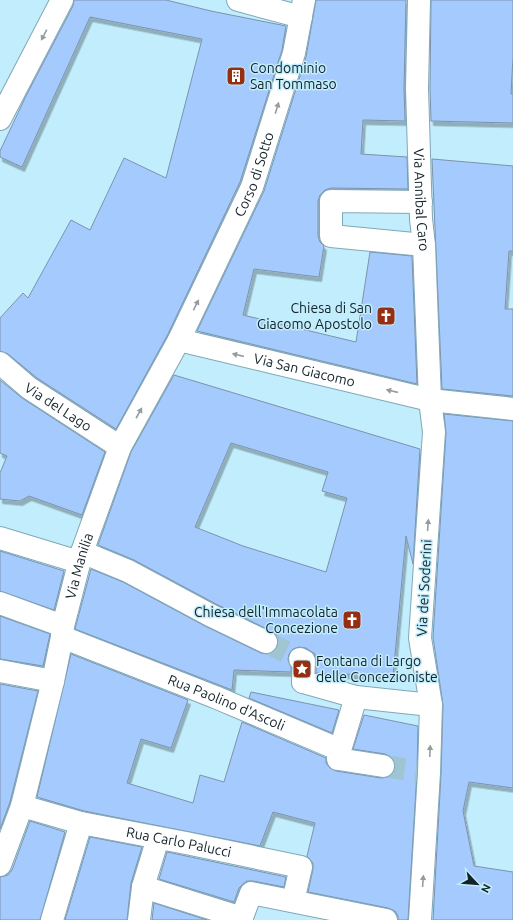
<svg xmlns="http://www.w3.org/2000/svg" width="513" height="920" viewBox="0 0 513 920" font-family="Ubuntu,sans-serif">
<defs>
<filter id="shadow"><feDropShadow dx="2.5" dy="4.5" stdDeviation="0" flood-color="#0004"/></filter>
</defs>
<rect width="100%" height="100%" fill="#c2edfc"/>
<g fill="#a4cafe" stroke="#7d92ae" fill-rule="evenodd" filter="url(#shadow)">
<polygon points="74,0 166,0 211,11 286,26 282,50 240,182 168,334 116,429 37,378 8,354 0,351 0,318 23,293 28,298 71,220 90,230 124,158 166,178 202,39 90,17 22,167 0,157 0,151 26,96 73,6"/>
<polygon points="316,0 406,0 404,88 405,121 363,120 361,154 407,157 408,189 331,188 325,190 320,195 318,201 318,236 320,242 324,246 319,277 254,269 243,315 356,342 370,252 412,256 417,384 197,331 264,191 306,57"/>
<polygon points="431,0 513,0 513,57 511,94 513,94 513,123 431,121 430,88"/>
<polygon points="432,159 513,166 513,251 509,251 505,309 513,309 513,396 442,389"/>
<path d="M174 375 420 449 413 564 406 536 393 676 316 673V662L315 654 306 648 299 647 293 649 289 654 288 660 291 667V672L234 670 232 690 75 629 91 569 123 582 205 626 261 653 267 654 273 653 277 647 278 641 277 635 271 631 216 604 134 560 98 545 131 452ZM231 443 328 472 322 491 347 498 326 572 243 546 195 527Z"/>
<polygon points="0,380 22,398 105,452 82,515 29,496 20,501 0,499 0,473 7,456 0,453"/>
<polygon points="444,414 513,421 513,788 469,782 463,811 474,866 513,872 513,920 433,920 441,774 443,705 433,637 446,433"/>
<polygon points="0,551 64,571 54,610 0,591"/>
<polygon points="0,616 50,634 43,666 0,659"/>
<polygon points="71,654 188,700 171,748 141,739 127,783 193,803 200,775 224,782 242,722 326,758 326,763 330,768 336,771 381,778 388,777 393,774 395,768 395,762 391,757 385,754 353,749 364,715 418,726 417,772 408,920 398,920 398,916 395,911 388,908 308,892 313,869 313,863 307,856 315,823 273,812 260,846 84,811 37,797"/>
<polygon points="0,684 38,691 10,802 0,829"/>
<polygon points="251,692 339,710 332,733 249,698"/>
<polygon points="30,821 65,832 40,920 0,920 0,877 8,875 12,870"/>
<polygon points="90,837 142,847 131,883 127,920 65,920"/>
<polygon points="167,852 286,877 284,887 253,881 247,881 243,884 239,888 234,902 159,879"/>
<polygon points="154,903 207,920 152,920"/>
</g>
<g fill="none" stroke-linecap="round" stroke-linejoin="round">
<g stroke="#9fc5d2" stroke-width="22" stroke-dasharray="22 11" stroke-linecap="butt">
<polyline points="266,642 300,659"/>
<polyline points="383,766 419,771"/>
</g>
<g stroke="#80a8b7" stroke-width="24">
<g id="pedestrian">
<polyline points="421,202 331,201 331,236 424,245"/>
<polyline points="430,400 513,409"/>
<polyline points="0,538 79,562"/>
<polyline points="82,552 128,571 210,615 266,642"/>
<polyline points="0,603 63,626"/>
<path id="s1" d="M62 637 215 697 340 750 338 759 383 766"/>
<polyline points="300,659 304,661 303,682"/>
<polyline points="0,671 53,681"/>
<polyline points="340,750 356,697"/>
<path id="s2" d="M22 806 81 823 186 843 301 867 293 901"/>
<polyline points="143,887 242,918"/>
<polyline points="52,920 81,823"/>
<polyline points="139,920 143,887 158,838"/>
</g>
</g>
<g stroke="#80a8b7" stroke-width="24">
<g id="minor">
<polyline points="238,0 301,17"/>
<path id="s3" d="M419 0 417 88 421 219 424 245 430 400 434 432 420 638 431 705 429 773 420 920"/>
<polyline points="0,119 62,0"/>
<path id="s4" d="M179 340 430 400"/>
<path id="s5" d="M0 363 29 388 120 447"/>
<polyline points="303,682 356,697 431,705"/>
<path id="s6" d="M0 865 22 806 53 681 62 637 63 626 82 552 120 447 179 340 252 187 294 53 304 0"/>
<polyline points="241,920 251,893 386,920"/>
</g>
</g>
<use href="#pedestrian" stroke="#fff" stroke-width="22"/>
<use href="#minor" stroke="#fff" stroke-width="22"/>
</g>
<defs><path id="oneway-solid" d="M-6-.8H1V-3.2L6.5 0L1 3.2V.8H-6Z"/></defs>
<g fill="#959c9f">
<use href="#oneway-solid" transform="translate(44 35) rotate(118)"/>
<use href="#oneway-solid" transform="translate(277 108) rotate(-73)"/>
<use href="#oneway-solid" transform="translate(196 305) rotate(-64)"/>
<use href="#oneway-solid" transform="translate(238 355) rotate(-167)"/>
<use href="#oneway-solid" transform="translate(392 391) rotate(-167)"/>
<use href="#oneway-solid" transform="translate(139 413) rotate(-61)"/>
<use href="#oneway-solid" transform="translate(428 525) rotate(-86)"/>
<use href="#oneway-solid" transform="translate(430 751) rotate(-88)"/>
<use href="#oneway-solid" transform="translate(423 881) rotate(-86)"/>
</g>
<defs>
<g id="building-square" transform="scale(1)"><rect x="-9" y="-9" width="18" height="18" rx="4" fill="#962e12" stroke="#c2edfc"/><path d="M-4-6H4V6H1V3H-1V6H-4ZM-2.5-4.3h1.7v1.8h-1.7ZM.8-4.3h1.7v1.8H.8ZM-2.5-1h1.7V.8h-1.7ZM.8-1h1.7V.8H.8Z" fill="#fff"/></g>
<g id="church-square" transform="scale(1)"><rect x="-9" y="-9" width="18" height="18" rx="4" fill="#962e12" stroke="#c2edfc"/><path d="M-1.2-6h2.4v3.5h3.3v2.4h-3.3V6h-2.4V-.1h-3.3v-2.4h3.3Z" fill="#fff"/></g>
<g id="sight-square" transform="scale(1)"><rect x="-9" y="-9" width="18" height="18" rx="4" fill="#962e12" stroke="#c2edfc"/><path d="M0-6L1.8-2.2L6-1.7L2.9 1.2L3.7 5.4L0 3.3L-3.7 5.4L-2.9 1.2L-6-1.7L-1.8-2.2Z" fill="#fff"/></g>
</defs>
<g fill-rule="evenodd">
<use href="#building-square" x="236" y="76"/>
<use href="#church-square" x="386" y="316"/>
<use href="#church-square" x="352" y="620"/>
<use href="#sight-square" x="302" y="669"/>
</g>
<g text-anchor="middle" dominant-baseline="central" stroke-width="3" stroke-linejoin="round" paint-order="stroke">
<g font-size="14" fill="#132329" stroke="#c2edfc" text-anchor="start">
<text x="250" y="68">Condominio<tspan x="250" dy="16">San Tommaso</tspan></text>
<text x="372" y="308" text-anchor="end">Chiesa di San<tspan x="372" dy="16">Giacomo Apostolo</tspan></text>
<text x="338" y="612" text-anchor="end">Chiesa dell'Immacolata<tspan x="338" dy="16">Concezione</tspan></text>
<text x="316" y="661">Fontana di Largo<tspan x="316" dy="16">delle Concezioniste</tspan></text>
</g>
<g font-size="14" fill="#132329" stroke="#c2edfc">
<text stroke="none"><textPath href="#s6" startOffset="740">Corso di Sotto</textPath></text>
<text stroke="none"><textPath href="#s3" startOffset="200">Via Annibal Caro</textPath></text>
<text stroke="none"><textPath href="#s4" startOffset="129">Via San Giacomo</textPath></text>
<text stroke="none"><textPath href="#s5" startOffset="73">Via del Lago</textPath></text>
<text stroke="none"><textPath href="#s6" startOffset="310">Via Manilia</textPath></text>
<text transform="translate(424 588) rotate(-87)">Via dei Soderini</text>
<text stroke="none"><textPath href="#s1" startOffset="177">Rua Paolino d'Ascoli</textPath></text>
<text stroke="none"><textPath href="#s2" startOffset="161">Rua Carlo Palucci</textPath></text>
</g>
</g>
<g transform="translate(477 884) rotate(116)" stroke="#c2edfc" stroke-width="3" paint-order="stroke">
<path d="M0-3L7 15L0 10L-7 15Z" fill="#132329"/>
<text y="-6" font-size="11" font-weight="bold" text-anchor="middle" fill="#132329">N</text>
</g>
</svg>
